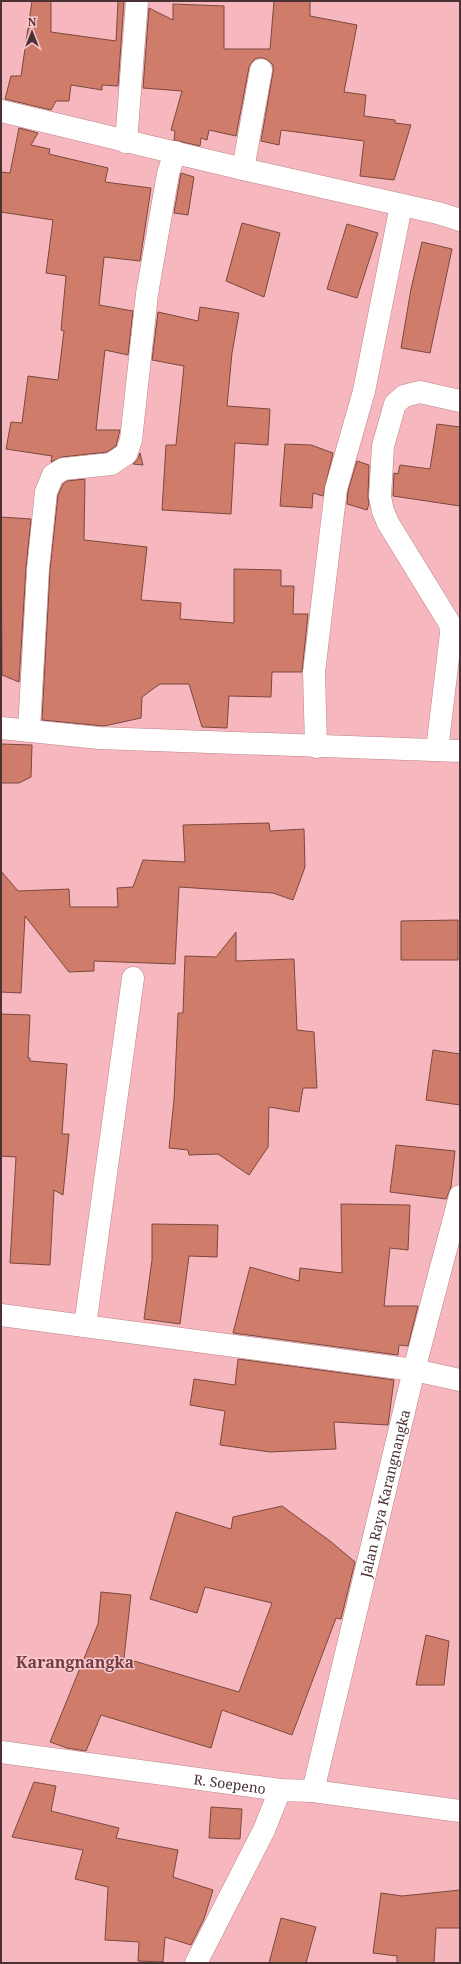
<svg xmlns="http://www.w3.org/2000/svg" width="461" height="1964" viewBox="0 0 461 1964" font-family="'Noto Serif',serif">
<rect width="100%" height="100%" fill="#f6b8be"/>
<g fill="#d07c6a" stroke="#7b483d">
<polygon points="32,1 51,1 51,32 116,41 118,1 124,1 118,86 102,85 102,90 71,85 69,101 56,101 51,110 5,99 11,76 21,76"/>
<polygon points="274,1 310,1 310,16 357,25 344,92 366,95 364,116 395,120 395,123 411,125 394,180 360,176 364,141 281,130 279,145 261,141 273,72 273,65 269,61 264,58 256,58 252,62 249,67 236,136 209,130 207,140 201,138 200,146 174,140 175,131 171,130 182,91 143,88 149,8 173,20 173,4 224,6 224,49 270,49"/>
<polygon points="19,128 38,133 31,145 50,149 49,154 108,168 105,182 151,188 140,261 104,257 99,305 133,311 128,355 105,350 96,430 120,430 116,446 107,452 62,457 51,462 52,456 6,449 11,422 22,423 28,376 58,380 64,331 61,330 66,276 46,273 53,220 1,212 1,172 10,173"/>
<polygon points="181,173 194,177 188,215 174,213"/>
<polygon points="242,223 280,233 264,297 226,281"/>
<polygon points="347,224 378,233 357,298 327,289"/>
<polygon points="422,242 452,249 430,353 401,348 411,289"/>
<polygon points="200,307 239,313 232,353 227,406 270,409 268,445 235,443 231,514 162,510 166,445 176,445 184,366 152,360 158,312 198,321"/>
<polygon points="437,424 460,427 460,506 393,496 394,473 398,474 400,465 430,469"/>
<polygon points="285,444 311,445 333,453 323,496 313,493 312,508 280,506"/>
<polygon points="140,453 143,465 133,464 138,459"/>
<polygon points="357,461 369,465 368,496 369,504 367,510 347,504 348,491"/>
<polygon points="85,479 84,540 147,547 141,600 181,603 180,619 234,623 234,569 281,570 281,586 294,586 293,614 308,614 302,672 272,672 271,697 229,696 227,728 202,727 189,684 160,684 142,697 141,718 104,726 42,720 50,570 58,495 63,484 67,481"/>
<polygon points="1,517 31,519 26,568 19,682 2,675"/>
<polygon points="1,744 32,745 31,777 19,783 1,783"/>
<polygon points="269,823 270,831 304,829 305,867 293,900 273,893 179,887 175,964 94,961 94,971 69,972 25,916 21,993 1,992 1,871 18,891 69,889 70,907 118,907 117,888 133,887 143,860 185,862 183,825"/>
<polygon points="458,920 458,960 401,960 401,921"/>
<polygon points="236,932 236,961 294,959 297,1030 314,1032 317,1088 303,1088 299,1112 269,1107 268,1147 249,1175 218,1154 189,1155 188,1150 169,1148 174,1100 178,1013 183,1013 185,956 216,957"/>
<polygon points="1,1014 30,1015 28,1058 30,1058 30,1061 67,1064 62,1134 69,1134 63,1195 54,1190 50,1265 10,1263 16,1157 1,1156"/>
<polygon points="433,1050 460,1054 460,1105 426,1100"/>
<polygon points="396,1145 455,1151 451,1187 446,1199 390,1192"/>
<polygon points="341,1204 410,1205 408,1250 390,1248 384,1306 418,1306 408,1346 399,1345 398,1355 233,1333 250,1267 299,1281 300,1268 342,1273"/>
<polygon points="152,1224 218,1225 217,1257 189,1256 180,1324 144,1319 152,1260"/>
<polygon points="238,1359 394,1380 388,1425 334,1422 336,1449 270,1452 220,1445 225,1411 190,1405 194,1379 235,1385"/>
<polygon points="282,1506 330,1541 355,1562 341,1619 336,1618 292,1735 222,1710 211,1748 101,1715 86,1751 67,1748 50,1742 98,1624 101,1592 131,1595 124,1658 239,1692 272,1603 205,1587 197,1613 150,1599 176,1512 231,1529 233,1517"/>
<polygon points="426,1635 449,1641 444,1685 416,1685"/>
<polygon points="34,1782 56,1786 51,1811 119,1828 116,1838 178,1850 173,1877 213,1890 204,1919 191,1945 165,1937 163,1962 138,1961 139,1942 105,1940 108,1887 75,1879 83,1850 12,1837"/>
<polygon points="211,1807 242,1809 240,1839 209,1838"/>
<polygon points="460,1890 460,1928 436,1928 434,1963 397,1963 397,1956 373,1953 381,1893 402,1896"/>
<polygon points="281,1918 316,1927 306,1963 269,1963"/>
</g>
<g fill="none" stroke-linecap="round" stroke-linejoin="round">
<g stroke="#bc8388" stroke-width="23">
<g id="minor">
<polyline points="1,111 243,169 438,213 460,220"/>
<polyline points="126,142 137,1"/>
<polyline points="243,169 261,70"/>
<polyline points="1,728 99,738 460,751"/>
<polyline points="29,730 38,569 46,492 53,475 63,469 111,464 126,454 131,440 147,294 168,174 175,152"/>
<polyline points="316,747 314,672 336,489 364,391 401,206"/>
<polyline points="437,750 451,633 450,624 388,523 383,511 380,497 383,446 395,404 404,396 420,392 460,401"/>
<polyline points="1,1315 414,1370 460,1380"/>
<polyline points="85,1326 133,978"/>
<polyline points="196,1963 264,1830 280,1790"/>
</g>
</g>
<g stroke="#bc8388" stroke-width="23">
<g id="tertiary">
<path id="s1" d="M1 1752 280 1790 313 1791 460 1811"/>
<path id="s2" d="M313 1791 414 1370 460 1196"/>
</g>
</g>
<use href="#minor" stroke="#fff" stroke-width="22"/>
<use href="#tertiary" stroke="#fff" stroke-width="22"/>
</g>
<g text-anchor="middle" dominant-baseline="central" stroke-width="3" stroke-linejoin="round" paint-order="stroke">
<g font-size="14" fill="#4a3234" stroke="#fbc9cd">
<text stroke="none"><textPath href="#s2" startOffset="306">Jalan Raya Karangnangka</textPath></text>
<text stroke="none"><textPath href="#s1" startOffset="231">R. Soepeno</textPath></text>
</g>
<g font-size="16" font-weight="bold" fill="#703d43" stroke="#fbc9cd">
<text x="75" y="1662">Karangnangka</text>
</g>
</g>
<rect width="461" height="1964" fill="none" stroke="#4a3234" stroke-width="4"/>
<g transform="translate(32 32)" stroke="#fbc9cd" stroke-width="3" paint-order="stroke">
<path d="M0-3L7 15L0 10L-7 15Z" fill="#4a3234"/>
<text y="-6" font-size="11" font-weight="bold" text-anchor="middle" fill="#4a3234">N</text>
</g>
</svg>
